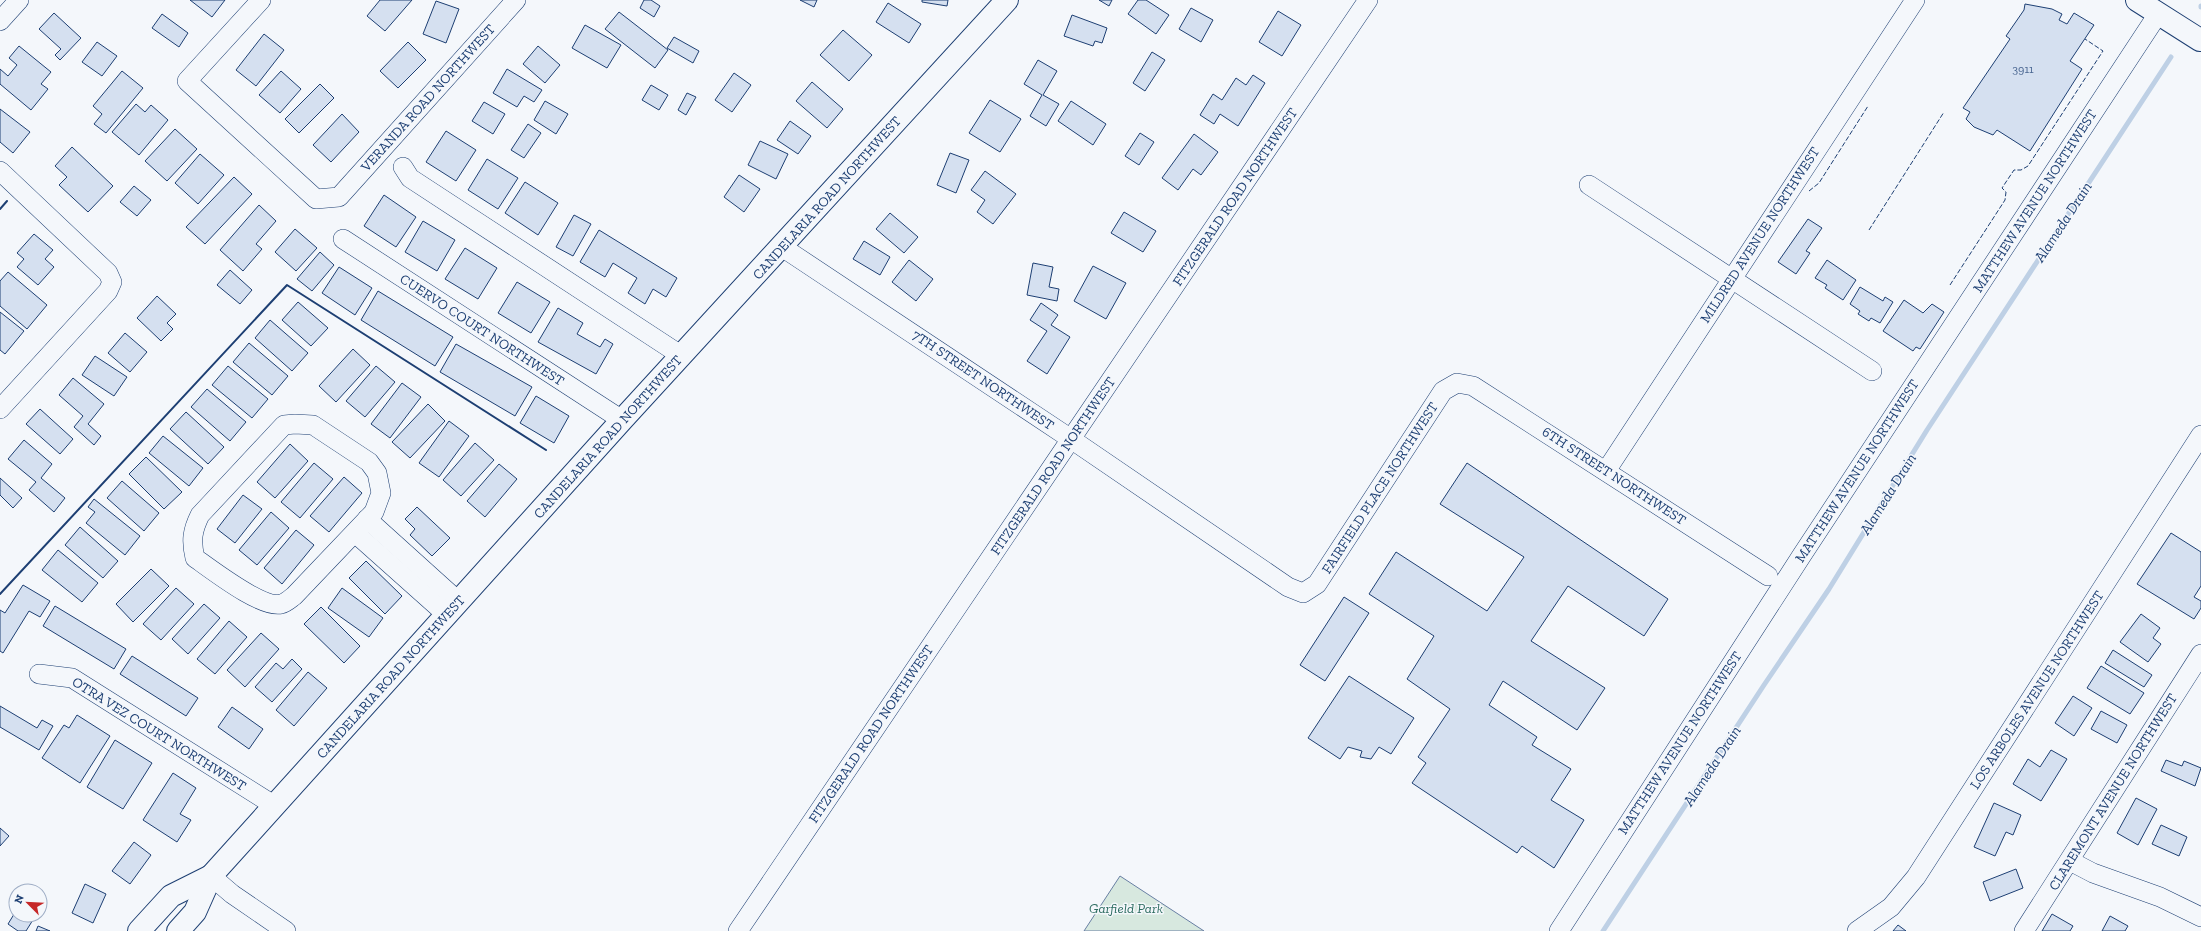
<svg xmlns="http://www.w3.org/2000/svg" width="2201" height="931" viewBox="0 0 2201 931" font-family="'Zilla Slab',serif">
<rect width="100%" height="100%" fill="#f4f7fb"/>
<polygon fill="#d7e8df" stroke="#687fa3" points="1120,876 1204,931 1084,931"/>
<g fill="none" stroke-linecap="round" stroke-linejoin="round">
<g stroke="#bed0e5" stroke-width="5">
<polyline points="2201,7 2201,6"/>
<polyline points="1603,931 1764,685 1829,589 1927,430 2171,57"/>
</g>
</g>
<g fill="#d5e0f0" stroke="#1d3f73">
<polygon points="190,0 225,0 212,17"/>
<polygon points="380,0 412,0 385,31 367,16"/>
<polygon points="644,0 651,0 660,6 654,17 640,8"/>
<polygon points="800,0 817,0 814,7"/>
<polygon points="922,0 948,0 947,6 922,2"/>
<polygon points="1099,0 1112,0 1109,6"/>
<polygon points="1138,0 1146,0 1169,15 1156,34 1128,14"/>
<polygon points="436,1 459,9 446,43 423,34"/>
<polygon points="888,3 921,24 909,43 876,22"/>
<polygon points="2025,4 2052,9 2062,14 2059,20 2067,24 2074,13 2094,25 2070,61 2082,69 2030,151 1997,130 1993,135 1974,127 1966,119 1970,112 1963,108 2010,39 2006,36 2024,10"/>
<polygon points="1191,8 1213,20 1201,42 1179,29"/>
<polygon points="1278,11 1301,25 1282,56 1259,42"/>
<polygon points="619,12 668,50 655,68 605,29"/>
<polygon points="54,13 81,38 60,60 55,55 61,49 39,29"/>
<polygon points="162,14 188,33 179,47 152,28"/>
<polygon points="1072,15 1107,28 1102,43 1095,41 1093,46 1064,36"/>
<polygon points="585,25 621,45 607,68 572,48"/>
<polygon points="843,30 872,55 849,81 820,55"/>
<polygon points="264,34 284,50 256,86 236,70"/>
<polygon points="674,37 699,51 693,63 667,48"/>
<polygon points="97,42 117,56 102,76 82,62"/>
<polygon points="408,42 426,60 398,88 380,71"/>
<polygon points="19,46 51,72 41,84 48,89 31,110 0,84 0,69 8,76 17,65 9,58"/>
<polygon points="538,46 560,65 545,83 523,64"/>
<polygon points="1152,52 1165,60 1145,91 1133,83"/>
<polygon points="1038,60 1057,71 1043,95 1059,104 1046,126 1030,116 1042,95 1024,84"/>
<polygon points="507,69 542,90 534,102 524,96 517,107 493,93"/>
<polygon points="122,71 143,88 106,133 94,124 102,114 93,106"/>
<polygon points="281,71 301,89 280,113 259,95"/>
<polygon points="734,73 751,85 732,112 715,100"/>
<polygon points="1253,75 1265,83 1238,126 1220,114 1214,124 1200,115 1213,94 1222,100 1236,78 1246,85"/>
<polygon points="812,82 843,109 827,128 796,101"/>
<polygon points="320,84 334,98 299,133 285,119"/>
<polygon points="651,85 668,95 659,110 642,100"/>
<polygon points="687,93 696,97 686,115 678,110"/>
<polygon points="990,100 1021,119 1000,152 969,133"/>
<polygon points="545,101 568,114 556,134 534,120"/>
<polygon points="1071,101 1106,124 1093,145 1058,121"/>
<polygon points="484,102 505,114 493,134 472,121"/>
<polygon points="136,104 145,112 151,105 168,120 139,155 112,132"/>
<polygon points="0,109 30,132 13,153 0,142"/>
<polygon points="342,114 359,132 331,162 313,145"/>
<polygon points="790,121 811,136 798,154 777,140"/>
<polygon points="528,124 541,133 524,158 511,150"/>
<polygon points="175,129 197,149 167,181 145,161"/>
<polygon points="446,131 476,150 456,181 426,162"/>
<polygon points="1140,133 1154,142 1139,165 1125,156"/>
<polygon points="1194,134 1218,152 1201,175 1193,169 1178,190 1162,178"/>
<polygon points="760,141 788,154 776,179 748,165"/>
<polygon points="72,147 113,186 88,212 59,185 67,177 55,166"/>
<polygon points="950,153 969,160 956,193 937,185"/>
<polygon points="200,154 224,175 198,204 175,183"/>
<polygon points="487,159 518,178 498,209 468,190"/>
<polygon points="985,171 1016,194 993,224 977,212 985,200 971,190"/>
<polygon points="739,175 760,189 744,212 724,197"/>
<polygon points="234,177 252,194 205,244 186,227"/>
<polygon points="525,182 558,203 538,235 505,213"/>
<polygon points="134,186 151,200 137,216 120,202"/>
<polygon points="384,195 416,217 396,247 364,226"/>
<polygon points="259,205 276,221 256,244 262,249 243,271 220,250"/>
<polygon points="1124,212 1156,231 1143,252 1111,233"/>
<polygon points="890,213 918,237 904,253 876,229"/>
<polygon points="574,215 591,224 573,256 556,247"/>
<polygon points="1808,219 1822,228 1806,251 1810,253 1796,274 1778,262"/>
<polygon points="423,221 455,240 437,271 405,252"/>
<polygon points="295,229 317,248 296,271 275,252"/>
<polygon points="599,230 677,278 666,297 653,289 645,304 628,293 637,278 613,263 605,277 580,262"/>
<polygon points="34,234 53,250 45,259 54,267 38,285 17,267 24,259 17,253"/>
<polygon points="864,241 890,257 880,275 853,259"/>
<polygon points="465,248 497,268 478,299 445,279"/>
<polygon points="320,252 334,265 312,291 297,279"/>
<polygon points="909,260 933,279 916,301 892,282"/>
<polygon points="1827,260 1856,280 1843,300 1825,288 1827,285 1815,278"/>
<polygon points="1033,263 1053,267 1049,287 1059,289 1057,301 1027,295"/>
<polygon points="1093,266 1126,283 1106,319 1074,301"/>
<polygon points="339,267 372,288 355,315 322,293"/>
<polygon points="230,270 252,290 240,304 217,285"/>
<polygon points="8,272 47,305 27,329 0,306 0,281"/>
<polygon points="517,282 550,302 531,333 498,313"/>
<polygon points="1860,287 1883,301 1885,297 1893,302 1880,323 1871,318 1869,321 1858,314 1860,311 1850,304"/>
<polygon points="378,291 453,337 435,366 361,320"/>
<polygon points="157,296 176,314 167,323 173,329 161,341 137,318"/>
<polygon points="1904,300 1923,313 1932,304 1944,312 1920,349 1916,347 1913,351 1883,331"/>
<polygon points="298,302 328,328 311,346 282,320"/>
<polygon points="1041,303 1058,315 1051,325 1070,337 1047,374 1027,361 1047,331 1030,320"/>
<polygon points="558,308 583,323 577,334 600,347 605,339 613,344 596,374 538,342"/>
<polygon points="0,312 24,331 5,354 0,350"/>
<polygon points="270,320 308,353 292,371 255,338"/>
<polygon points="125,333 147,352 130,372 108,353"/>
<polygon points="249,343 288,376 272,395 233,362"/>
<polygon points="456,344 532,387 515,416 440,372"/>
<polygon points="353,349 370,365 336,402 319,386"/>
<polygon points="95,356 127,377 114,396 82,375"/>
<polygon points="228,366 268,399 252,418 212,385"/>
<polygon points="376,366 395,382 365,417 346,401"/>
<polygon points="73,378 104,404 88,424 101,436 94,445 74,427 83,416 59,395"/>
<polygon points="402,383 421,397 390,438 371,424"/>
<polygon points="207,389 246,422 230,441 191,407"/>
<polygon points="536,396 569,416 554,443 520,423"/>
<polygon points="428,404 445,421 410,458 392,442"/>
<polygon points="40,409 73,439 60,454 26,424"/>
<polygon points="186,412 224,447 208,464 170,429"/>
<polygon points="449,421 469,436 439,477 419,463"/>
<polygon points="163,436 203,468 189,486 149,453"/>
<polygon points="24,440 52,464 41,478 65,498 54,512 29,490 36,482 8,459"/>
<polygon points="475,443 494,460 461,496 443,480"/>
<polygon points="290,444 308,461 275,498 257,482"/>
<polygon points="146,457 182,492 164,509 129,474"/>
<polygon points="314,463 333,479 300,518 281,502"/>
<polygon points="1467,463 1668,599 1644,636 1568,586 1531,641 1605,688 1577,730 1503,681 1489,705 1537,737 1532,745 1571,769 1551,800 1584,820 1554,868 1522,846 1517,853 1412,783 1426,763 1418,757 1450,709 1407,679 1434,636 1369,594 1396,552 1487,611 1524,557 1440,504"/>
<polygon points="499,464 517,479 485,517 467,501"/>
<polygon points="344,477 362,493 329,532 310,516"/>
<polygon points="0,478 22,498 13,508 0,495"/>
<polygon points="122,481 159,513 144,531 107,498"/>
<polygon points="243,495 262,509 235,543 217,529"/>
<polygon points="94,499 140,536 125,555 86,523 95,512 88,507"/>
<polygon points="417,507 450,538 432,556 410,535 415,529 405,519"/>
<polygon points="271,512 289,528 257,565 239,550"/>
<polygon points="80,527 118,561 103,578 65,545"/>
<polygon points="296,530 314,545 282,584 264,568"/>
<polygon points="2171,533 2201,552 2201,586 2194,597 2201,601 2201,608 2194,619 2137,584"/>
<polygon points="58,550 98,583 82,602 42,570"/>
<polygon points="366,561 402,596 385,614 349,578"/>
<polygon points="151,569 169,586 133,622 116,604"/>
<polygon points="23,585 50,601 40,617 29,611 3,653 0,651 0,610 5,613"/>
<polygon points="176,588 194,604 161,640 143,624"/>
<polygon points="342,588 383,618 369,637 328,608"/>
<polygon points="1344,597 1369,613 1325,681 1300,665"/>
<polygon points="204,604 220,618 188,654 172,639"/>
<polygon points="55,606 126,649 114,669 43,626"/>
<polygon points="321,607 360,646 344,663 304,624"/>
<polygon points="2141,614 2160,628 2153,638 2161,644 2148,662 2120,642"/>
<polygon points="229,621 247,637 215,674 197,659"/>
<polygon points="261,633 279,649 245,687 227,670"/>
<polygon points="2113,650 2152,675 2144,687 2105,663"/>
<polygon points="132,656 198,698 186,716 120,674"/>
<polygon points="292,659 302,669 272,702 255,687 276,663 283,669"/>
<polygon points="2101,666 2144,693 2130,714 2087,688"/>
<polygon points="308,672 327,688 294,726 276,710"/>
<polygon points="1349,676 1414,718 1391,754 1379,747 1371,759 1360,757 1362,751 1348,747 1340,759 1308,738"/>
<polygon points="2073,696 2092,708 2074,736 2055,723"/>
<polygon points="0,706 37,728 42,720 53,726 39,750 0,727"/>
<polygon points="232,707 263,729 249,749 218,727"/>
<polygon points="2101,711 2127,725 2117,743 2091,729"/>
<polygon points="77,715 110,736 80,783 42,758 64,725 69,728"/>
<polygon points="115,740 152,763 123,809 87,787"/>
<polygon points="2051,750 2067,759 2041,801 2013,784 2028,759 2040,767"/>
<polygon points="2166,760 2182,766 2184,761 2201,768 2195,786 2161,771"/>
<polygon points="173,773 196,788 180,814 191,820 177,842 143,820"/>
<polygon points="2136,798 2157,809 2138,845 2117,833"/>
<polygon points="1994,803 2021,815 2013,835 2006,832 1995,856 1974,847"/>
<polygon points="2161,825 2187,837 2179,856 2152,844"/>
<polygon points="0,828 9,836 0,846"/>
<polygon points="134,842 151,855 130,884 112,871"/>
<polygon points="2016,869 2023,888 1990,901 1983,882"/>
<polygon points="85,884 106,894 93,923 72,913"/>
<polygon points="16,911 16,915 36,915 26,931 18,931 8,924"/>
<polygon points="2052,914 2073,926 2070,931 2042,931"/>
<polygon points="2110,916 2128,926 2125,931 2102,931"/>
<polygon points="1898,925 1906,931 1893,931"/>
<polygon points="38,926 50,931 36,931"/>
</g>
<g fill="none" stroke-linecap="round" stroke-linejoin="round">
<g stroke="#1d3f73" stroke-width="20">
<g id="minor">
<polyline points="261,0 187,81 316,199 339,197 516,0"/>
<polyline points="0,21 19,0"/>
<polyline points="403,167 410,178 682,356"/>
<polyline points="0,171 108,273 112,282 108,291 0,409"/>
<polyline points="1589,185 1872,371"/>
<polyline points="343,239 622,420"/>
<polyline points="782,247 1071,439 1288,587 1303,593 1317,584 1443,391 1457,383 1473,386 1768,576"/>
<path d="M295 424 313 425 369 462 377 473 381 493 374 512 294 596C291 598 286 603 281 604 262 609 211 569 195 558 191 541 192 531 200 515L284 425Z"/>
<polyline points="1606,471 1915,0"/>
<polyline points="367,519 459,602"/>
<polyline points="355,533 447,615"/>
<polyline points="39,674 72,678 275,806"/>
<polyline points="2070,861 2093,873 2160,897 2201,917"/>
<polyline points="211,876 232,894 286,931"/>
<polyline points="738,931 1368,0"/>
<polyline points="1559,931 1802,555 2158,14"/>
<polyline points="1857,931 1891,907 1916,877 2201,435"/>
<polyline points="2024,931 2201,654"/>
</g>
</g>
<g stroke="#1d3f73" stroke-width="24">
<g id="major">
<polyline points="2137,0 2200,40"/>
<polyline points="139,931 171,896 211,876"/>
<polyline points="178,931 195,912 211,876 622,420 1007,0"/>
</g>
</g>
<use href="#minor" stroke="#f4f7fb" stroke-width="19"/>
<use href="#major" stroke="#f4f7fb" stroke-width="22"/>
<g stroke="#1d3f73" stroke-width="1" stroke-dasharray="5 2" stroke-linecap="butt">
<polyline points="1809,191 1819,183 1868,106"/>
<polyline points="1869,230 1944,112"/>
<polyline points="1950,285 2005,200 2006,192 2002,188 2014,170 2021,170 2028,166 2103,51 2085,39"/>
</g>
<g stroke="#1d3f73" stroke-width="2">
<polyline points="0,209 7,201"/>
<polyline points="0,594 287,285 546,450"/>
</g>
</g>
<g text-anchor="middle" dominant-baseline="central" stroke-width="3" stroke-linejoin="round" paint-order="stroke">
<g font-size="12" fill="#4b6792">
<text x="2023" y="69">3911</text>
</g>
<g font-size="14" fill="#1d3f73" stroke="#f4f7fb">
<text transform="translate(428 98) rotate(-48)">VERANDA ROAD NORTHWEST</text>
<text transform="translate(1235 197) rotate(-56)">FITZGERALD ROAD NORTHWEST</text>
<text transform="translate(827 198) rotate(-48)">CANDELARIA ROAD NORTHWEST</text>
<text transform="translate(2035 201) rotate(-57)">MATTHEW AVENUE NORTHWEST</text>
<text transform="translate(1760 235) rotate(-57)">MILDRED AVENUE NORTHWEST</text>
<text transform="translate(482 330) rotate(33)">CUERVO COURT NORTHWEST</text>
<text transform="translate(983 380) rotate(34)">7TH STREET NORTHWEST</text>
<text transform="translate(608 437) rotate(-48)">CANDELARIA ROAD NORTHWEST</text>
<text transform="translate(1053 466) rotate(-56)">FITZGERALD ROAD NORTHWEST</text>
<text transform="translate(1857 471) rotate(-57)">MATTHEW AVENUE NORTHWEST</text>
<text transform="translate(1614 476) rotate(33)">6TH STREET NORTHWEST</text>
<text transform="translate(1380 488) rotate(-57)">FAIRFIELD PLACE NORTHWEST</text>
<text transform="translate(391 677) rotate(-48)">CANDELARIA ROAD NORTHWEST</text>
<text transform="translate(2037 690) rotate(-57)">LOS ARBOLES AVENUE NORTHWEST</text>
<text transform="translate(159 734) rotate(32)">OTRA VEZ COURT NORTHWEST</text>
<text transform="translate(871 734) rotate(-56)">FITZGERALD ROAD NORTHWEST</text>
<text transform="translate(1680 743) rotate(-57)">MATTHEW AVENUE NORTHWEST</text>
<text transform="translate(2113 792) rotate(-58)">CLAREMONT AVENUE NORTHWEST</text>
</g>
<g font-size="14" font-style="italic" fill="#2c6c60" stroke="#f4f7fb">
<text x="1126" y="908">Garfield Park</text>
</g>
<g font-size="15" font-style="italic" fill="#1d3f73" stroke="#f4f7fb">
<text transform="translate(2063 222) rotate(-57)">Alameda Drain</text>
<text transform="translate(1888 494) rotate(-58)">Alameda Drain</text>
<text transform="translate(1712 766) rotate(-57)">Alameda Drain</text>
</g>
</g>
<g transform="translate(28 903) rotate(294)"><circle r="19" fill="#f4f7fb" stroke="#9eadc5"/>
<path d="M0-3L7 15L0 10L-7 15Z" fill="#c62828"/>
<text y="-6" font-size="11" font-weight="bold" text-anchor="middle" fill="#1d3f73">N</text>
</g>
</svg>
